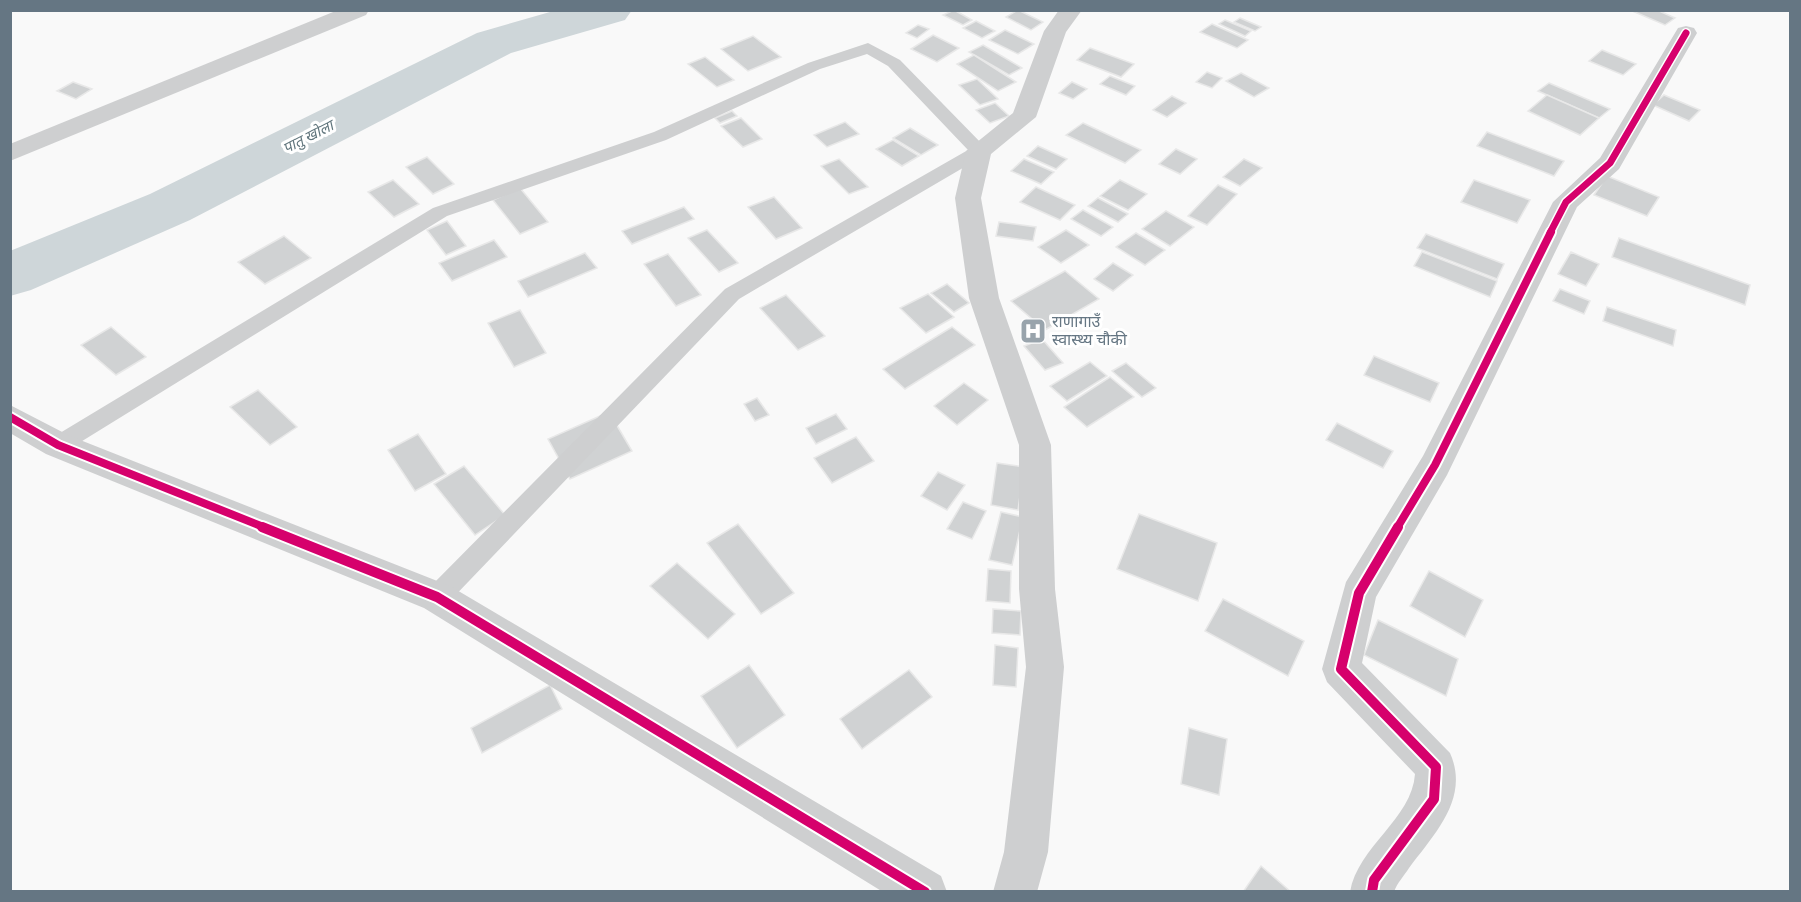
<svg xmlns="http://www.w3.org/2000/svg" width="1801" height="902" viewBox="0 0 1801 902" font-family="Signika,'Noto Sans Devanagari',sans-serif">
<rect width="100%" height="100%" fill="#f9f9f9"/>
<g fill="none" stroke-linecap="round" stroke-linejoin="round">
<polygon fill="#ced6d9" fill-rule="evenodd" points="557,10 632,10 625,20 511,53 190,220 31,290 10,296 10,251 150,194 477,33"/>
</g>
<g fill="#d0d2d3" stroke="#e8e8e8" stroke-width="1.5">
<polygon points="954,10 972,20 963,25 943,15"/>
<polygon points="1018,10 1043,22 1031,30 1006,17"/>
<polygon points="1630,10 1657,10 1675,18 1665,25"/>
<polygon points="1240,18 1261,27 1255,31 1234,22"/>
<polygon points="1225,20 1251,31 1245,36 1219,24"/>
<polygon points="976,21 995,31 982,38 963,28"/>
<polygon points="1212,24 1248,40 1237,48 1200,32"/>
<polygon points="918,25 929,29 917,38 906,33"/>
<polygon points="1005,30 1034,44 1018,54 989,40"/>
<polygon points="933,35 959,48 937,62 911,49"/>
<polygon points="753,36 781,57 748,71 721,49"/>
<polygon points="983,45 1022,68 1009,75 969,52"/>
<polygon points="1090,48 1134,64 1121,77 1077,60"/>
<polygon points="1602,50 1636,64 1623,75 1589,61"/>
<polygon points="974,55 1016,82 998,91 957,64"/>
<polygon points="705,57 734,80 717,87 688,64"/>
<polygon points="1207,72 1222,78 1212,88 1196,82"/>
<polygon points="1241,73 1269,88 1254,97 1226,81"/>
<polygon points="1110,76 1135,86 1126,95 1100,84"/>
<polygon points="977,79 998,99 980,105 959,85"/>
<polygon points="73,82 92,89 76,99 57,91"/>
<polygon points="1072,82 1087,89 1073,99 1059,93"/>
<polygon points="1549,83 1610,109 1599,118 1538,91"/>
<polygon points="1547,95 1599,118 1580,135 1528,111"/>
<polygon points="1664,95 1700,110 1689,121 1653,105"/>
<polygon points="1172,96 1186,103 1167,117 1153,110"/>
<polygon points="995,103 1009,116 990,123 976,110"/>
<polygon points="732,111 737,116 720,123 715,118"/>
<polygon points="741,118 762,139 743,147 721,126"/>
<polygon points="845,122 859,134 827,147 814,135"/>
<polygon points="1083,123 1141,150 1125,163 1066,135"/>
<polygon points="910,128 938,145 921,155 893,138"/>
<polygon points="1487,132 1564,161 1554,176 1477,146"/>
<polygon points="893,140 919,156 902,166 876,149"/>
<polygon points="1038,146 1067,159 1056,169 1027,156"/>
<polygon points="1176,149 1197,159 1180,174 1159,164"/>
<polygon points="427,157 454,184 433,194 406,167"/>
<polygon points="839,159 868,187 849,194 821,166"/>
<polygon points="1024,159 1054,172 1041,184 1011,171"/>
<polygon points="1244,159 1262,168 1240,186 1223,177"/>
<polygon points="1607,176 1659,197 1647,216 1594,195"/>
<polygon points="393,180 419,204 394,217 368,192"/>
<polygon points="1120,180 1147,194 1128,210 1100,196"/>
<polygon points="1474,180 1530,200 1517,223 1461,202"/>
<polygon points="1218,185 1237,194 1207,225 1188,216"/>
<polygon points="1036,187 1075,205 1060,220 1020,202"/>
<polygon points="520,188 548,222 520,234 493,200"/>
<polygon points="774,197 802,228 776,239 748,207"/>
<polygon points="1098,198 1128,214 1118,222 1088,206"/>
<polygon points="684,207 694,219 632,244 622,231"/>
<polygon points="1083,210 1113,227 1101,236 1071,219"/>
<polygon points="1166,211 1194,227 1170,246 1142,229"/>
<polygon points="447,221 466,246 446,255 427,230"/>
<polygon points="999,222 1036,227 1033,241 996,236"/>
<polygon points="707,230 738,263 719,272 688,238"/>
<polygon points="1066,230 1089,245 1061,263 1038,247"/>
<polygon points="1136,233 1165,250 1145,265 1116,247"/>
<polygon points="1426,234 1504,264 1497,279 1417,248"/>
<polygon points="284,236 311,258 265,284 238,262"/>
<polygon points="1619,238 1750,285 1745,305 1612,257"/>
<polygon points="494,240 507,257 452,281 439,263"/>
<polygon points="1422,252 1497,281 1490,297 1414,266"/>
<polygon points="1571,252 1599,264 1586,286 1558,274"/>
<polygon points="585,253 597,268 528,297 518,281"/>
<polygon points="668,254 701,295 676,306 644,264"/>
<polygon points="1113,263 1133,275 1113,291 1094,279"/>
<polygon points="1065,271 1099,299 1045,330 1011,301"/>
<polygon points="947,284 969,303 954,312 931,293"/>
<polygon points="1560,289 1590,301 1584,314 1553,301"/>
<polygon points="928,294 954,317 926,333 900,308"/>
<polygon points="786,295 825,336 798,350 760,308"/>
<polygon points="1607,307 1676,330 1673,346 1603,321"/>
<polygon points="520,310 546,353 514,367 488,323"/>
<polygon points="111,327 146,357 116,375 81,345"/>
<polygon points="952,327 975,345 905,389 883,369"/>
<polygon points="1042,339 1063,363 1045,370 1024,346"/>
<polygon points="1374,356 1439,383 1430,402 1364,375"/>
<polygon points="1090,362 1107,376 1067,401 1050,386"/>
<polygon points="1126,363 1156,388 1142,397 1112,371"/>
<polygon points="1110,377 1134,397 1087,427 1064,407"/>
<polygon points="964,383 988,400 957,425 934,406"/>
<polygon points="258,390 297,427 270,445 230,407"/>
<polygon points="757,398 769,415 755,421 744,404"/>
<polygon points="609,412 632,451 570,479 548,439"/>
<polygon points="836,414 847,429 816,444 806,428"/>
<polygon points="1337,423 1393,451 1383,468 1326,440"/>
<polygon points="418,434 446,474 415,491 388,450"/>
<polygon points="856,437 874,461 832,483 814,458"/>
<polygon points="997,463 1024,467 1018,510 991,505"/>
<polygon points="464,466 505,515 475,535 434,484"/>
<polygon points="938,472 965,485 947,510 921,496"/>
<polygon points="963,502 986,511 972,539 947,529"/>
<polygon points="1001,512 1023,517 1012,565 989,560"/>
<polygon points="1139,514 1217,543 1198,601 1117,569"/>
<polygon points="738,524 794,593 761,614 707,543"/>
<polygon points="677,563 735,614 708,639 650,586"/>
<polygon points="988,569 1011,571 1010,603 986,601"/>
<polygon points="1429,571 1483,600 1465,637 1410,606"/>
<polygon points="1223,599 1304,641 1288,676 1205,631"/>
<polygon points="993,609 1021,611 1020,635 992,633"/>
<polygon points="1378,620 1458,659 1446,696 1364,655"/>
<polygon points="995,645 1018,648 1016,687 993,685"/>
<polygon points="749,665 785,715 737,748 701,696"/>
<polygon points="909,670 932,697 862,749 840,719"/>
<polygon points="550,685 562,709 482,753 471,728"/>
<polygon points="1189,728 1227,739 1219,795 1181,784"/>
<polygon points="1261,866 1291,892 1243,892"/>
</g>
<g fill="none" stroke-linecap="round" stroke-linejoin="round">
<polygon fill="#cecfd0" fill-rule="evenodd" points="868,43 900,60 985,147 988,151 985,155 739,299 446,605 437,608 428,605 425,597 428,589 725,289 968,150 888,66 867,54 820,69 666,140 447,216 66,451 58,454 50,451 47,445 50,439 433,208 654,132 808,63"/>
<g fill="#cecfd0" fill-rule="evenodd">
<polygon points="338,10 369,10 366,15 10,161 10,144"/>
<polygon points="1059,10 1082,10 1066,32 1036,117 991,154 981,198 999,298 1051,445 1055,589 1064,667 1048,852 1037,892 993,892 1004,852 1026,667 1019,589 1019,445 969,298 955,198 966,151 1013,113 1044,31"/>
<path d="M1686 26 1694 28 1697 33 1619 169 1577 207 1447 475 1376 597 1362 663 1450 753C1470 798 1435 833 1409 868 1404 876 1397 883 1394 892H1350C1358 846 1412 819 1415 774L1327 682 1322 669 1346 582 1423 456 1553 202 1600 158 1678 28Z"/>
<polygon points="10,405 70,436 450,586 941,876 947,892 883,892 424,608 46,454 10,433"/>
</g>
<g stroke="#fff" stroke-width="10">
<polyline id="cycleway-far2" points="1550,233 1566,202 1610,163 1686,33"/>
</g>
<g stroke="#fff" stroke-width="12">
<g id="cycleway-far1">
<polyline points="10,417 58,445 266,528"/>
<polyline points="1397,528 1435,465 1551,232"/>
</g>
</g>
<g stroke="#fff" stroke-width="14">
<g id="cycleway">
<polyline points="262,527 437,597 925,892"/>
<polyline points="1372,892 1374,880 1434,799 1436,767 1341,669 1359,593 1398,527"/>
</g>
</g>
<use href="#cycleway-far2" stroke="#d6006c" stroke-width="7"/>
<use href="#cycleway-far1" stroke="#d6006c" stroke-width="8"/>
<use href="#cycleway" stroke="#d6006c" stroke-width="10"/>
</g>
<defs>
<g id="hospital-square" transform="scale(1.35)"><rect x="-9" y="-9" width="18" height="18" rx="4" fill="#99a4ac" stroke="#fff"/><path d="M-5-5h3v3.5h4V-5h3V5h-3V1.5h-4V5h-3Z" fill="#fff"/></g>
</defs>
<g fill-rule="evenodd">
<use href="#hospital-square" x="1033" y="331"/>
</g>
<g text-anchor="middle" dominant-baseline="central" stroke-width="6" stroke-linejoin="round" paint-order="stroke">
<g font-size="15" font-style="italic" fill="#60757c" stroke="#fff">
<text transform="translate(308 137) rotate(-27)">पातु खोला</text>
</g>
<g font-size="16" fill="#657683" stroke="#fff" text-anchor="start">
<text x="1052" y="322">राणागाउँ<tspan x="1052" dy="18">स्वास्थ्य चौकी</tspan></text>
</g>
</g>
<rect width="1801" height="902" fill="none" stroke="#657683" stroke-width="24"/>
</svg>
